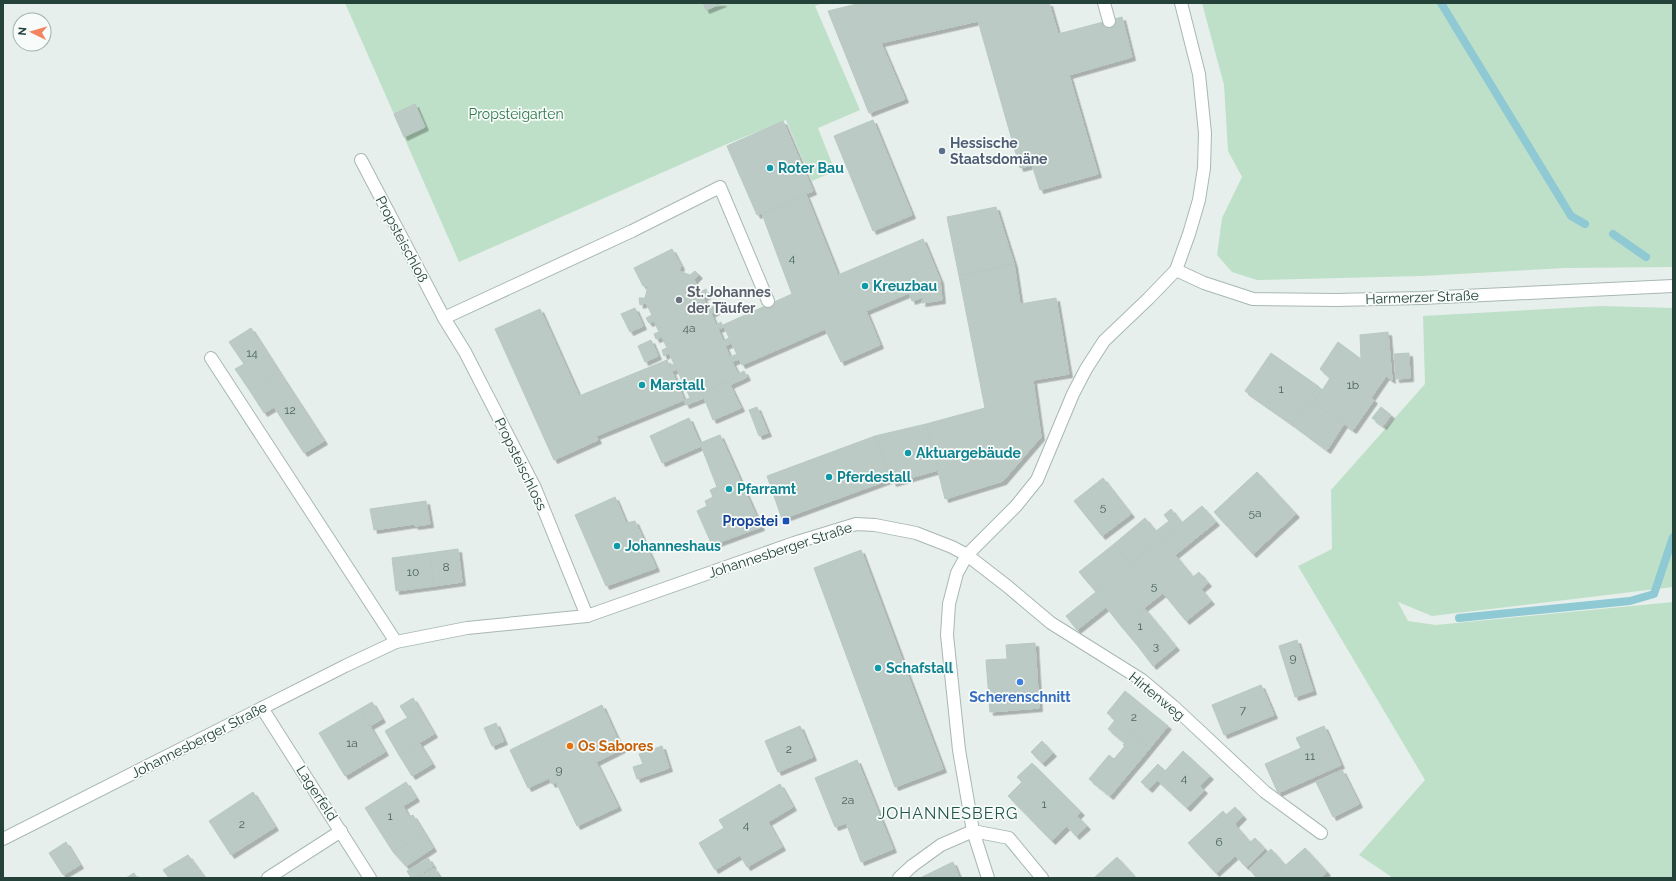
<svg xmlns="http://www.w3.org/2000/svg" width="1676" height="881" viewBox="0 0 1676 881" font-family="Raleway,sans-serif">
<defs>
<filter id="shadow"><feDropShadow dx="3.5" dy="3.5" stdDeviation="0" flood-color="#0004"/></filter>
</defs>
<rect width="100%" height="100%" fill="#e6efeb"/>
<g fill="#bfe0c8">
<polygon points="345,3 823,3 815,6 860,110 818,128 835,171 812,181 786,120 727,144 459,262"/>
<polygon points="1202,3 1673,3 1673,267 1565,268 1422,276 1257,280 1232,272 1217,255 1222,218 1242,177 1228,151 1224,85"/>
<polygon points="1601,306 1673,308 1673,587 1432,616 1398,602 1408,621 1436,625 1673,602 1673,878 1393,878 1359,855 1425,780 1298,566 1332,549 1331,490 1425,384 1423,316"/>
</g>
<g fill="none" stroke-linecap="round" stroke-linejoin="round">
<g stroke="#8ec9d4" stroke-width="8">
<polyline points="1441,3 1571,216 1585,224"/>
<polyline points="1613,234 1646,257"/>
<polyline points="1459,618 1630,601 1654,594 1673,537"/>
</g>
</g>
<g fill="#bbcac4" stroke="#b8c9c2" filter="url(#shadow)">
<polygon points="703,3 723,3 706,10"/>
<polygon points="861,3 1049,3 1058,34 1122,17 1132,57 1069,75 1098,174 1040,190 1032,165 1020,168 978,21 881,43 905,99 869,113 828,11"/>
<polygon points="415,104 425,127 404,137 394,114"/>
<polygon points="873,120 912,215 873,231 834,136"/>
<polygon points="783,121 813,191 757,215 727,146"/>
<polygon points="806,195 838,275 923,239 940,280 942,300 922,303 923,297 912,301 909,293 866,311 880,345 841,362 825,329 742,365 723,325 792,294 762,214"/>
<polygon points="996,207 1014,264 959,276 947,217"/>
<polygon points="672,249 681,266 679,271 690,275 695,271 699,275 694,280 700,292 706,289 708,295 703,297 708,309 713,306 716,311 711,314 716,325 721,322 723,327 718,329 723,341 729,338 731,343 725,346 730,357 737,354 739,359 732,362 738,374 744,371 747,377 730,385 728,381 702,393 704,398 686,405 684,400 690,398 685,386 679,388 677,383 682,381 677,369 672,371 670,366 674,364 669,353 664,356 662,350 667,348 662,337 656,339 654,334 659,332 654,321 649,323 646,318 652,315 646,303 640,305 639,298 645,298 648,286 643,286 634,268"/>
<polygon points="1014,264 1020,304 1056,298 1069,374 1033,380 1041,437 1003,481 945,499 926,424 985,408 959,276"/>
<polygon points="635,308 643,326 630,332 621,314"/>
<polygon points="540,309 579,396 667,360 684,400 596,436 598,440 554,460 495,329"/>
<polygon points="251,328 279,372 250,391 235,369 244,364 229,342"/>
<polygon points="1388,332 1392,380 1386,376 1371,398 1374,400 1353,430 1314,403 1330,378 1320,369 1338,342 1361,359 1360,335"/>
<polygon points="651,340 658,356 645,362 638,346"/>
<polygon points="1271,353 1318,386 1292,424 1245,391"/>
<polygon points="1409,353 1410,378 1396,379 1394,354"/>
<polygon points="279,372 324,441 304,453 274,407 264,413 250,391"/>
<polygon points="728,381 741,408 713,420 702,393"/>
<polygon points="1318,386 1322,390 1314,403 1344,424 1327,450 1292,424"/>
<polygon points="757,407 768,433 759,436 749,410"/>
<polygon points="1381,407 1391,415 1383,426 1372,418"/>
<polygon points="689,418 701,446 662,463 650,436"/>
<polygon points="926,424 938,470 893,483 875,436"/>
<polygon points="720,435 761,527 712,545 697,511 707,506 705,501 713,497 710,490 717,487 700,443"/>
<polygon points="875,436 891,479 782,519 767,476"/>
<polygon points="1257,472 1296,514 1253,554 1214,512"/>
<polygon points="1103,478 1131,514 1102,536 1074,501"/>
<polygon points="615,497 626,523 635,521 656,568 606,586 575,515"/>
<polygon points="426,501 430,524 415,526 414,524 374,530 370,509"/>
<polygon points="1202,506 1216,522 1175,555 1162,539"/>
<polygon points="1171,509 1181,522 1162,539 1156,531 1169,521 1164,515"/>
<polygon points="1145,518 1162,539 1131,564 1114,544"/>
<polygon points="1162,539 1193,577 1199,572 1208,583 1201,589 1211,601 1186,621 1163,593 1121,626 1106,607 1077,630 1066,616"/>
<polygon points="1114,544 1131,564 1096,592 1079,572"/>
<polygon points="458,549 462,582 434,586 429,553"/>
<polygon points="861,550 943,769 895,787 814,568"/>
<polygon points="429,553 434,586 396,591 392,558"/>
<polygon points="1144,608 1159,626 1137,645 1121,626"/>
<polygon points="1159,626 1176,647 1153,666 1137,645"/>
<polygon points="1297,640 1313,691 1295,697 1279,646"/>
<polygon points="1035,643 1039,708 990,712 986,660 1007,659 1006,645"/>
<polygon points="1261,685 1274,715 1224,735 1212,705"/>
<polygon points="1125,691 1168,726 1150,748 1107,713"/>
<polygon points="413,698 420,710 407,717 400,706"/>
<polygon points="372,702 382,719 370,726 360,709"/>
<polygon points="602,705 622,749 596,762 618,807 577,826 556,782 552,784 549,778 528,788 510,750"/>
<polygon points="360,709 385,752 345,776 319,733"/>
<polygon points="420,710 434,734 399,755 385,731"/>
<polygon points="1115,720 1132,734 1125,743 1108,729"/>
<polygon points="496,723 504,741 492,746 484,728"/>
<polygon points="800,726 813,757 778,772 765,741"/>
<polygon points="1324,726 1341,765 1278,793 1265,764 1301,748 1296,738"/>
<polygon points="1132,734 1150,748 1141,759 1123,745"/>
<polygon points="1042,741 1053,753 1042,763 1031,752"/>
<polygon points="419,743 432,764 412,776 399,755"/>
<polygon points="662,746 669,768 637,779 633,767 643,764 639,754"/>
<polygon points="1125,746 1141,759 1130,772 1114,759"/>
<polygon points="1183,751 1210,776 1200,786 1204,790 1187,808 1157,780"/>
<polygon points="1109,755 1130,772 1110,796 1089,779"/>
<polygon points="857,760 893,849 861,862 846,823 835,827 815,778"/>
<polygon points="1032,763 1081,812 1077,816 1087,826 1076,836 1067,826 1052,841 1008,796 1022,782 1017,777"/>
<polygon points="1158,764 1165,771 1149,789 1141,782"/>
<polygon points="1342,770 1359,804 1333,817 1316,782"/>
<polygon points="406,782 416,798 403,806 409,817 413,815 424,833 393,852 365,808"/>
<polygon points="780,784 793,807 768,822 782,847 747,867 740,855 715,870 699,843 724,828 719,820"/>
<polygon points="253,792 275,827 231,855 209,821"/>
<polygon points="1235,807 1243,816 1235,824 1226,815"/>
<polygon points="1223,811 1250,842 1216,873 1188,843"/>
<polygon points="424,833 433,848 406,866 393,852"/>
<polygon points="1255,838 1265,849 1246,867 1235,855"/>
<polygon points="66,842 80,865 63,875 49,853"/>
<polygon points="1305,848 1327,872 1321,878 1271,878"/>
<polygon points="1271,849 1285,865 1271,878 1257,878 1249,869"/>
<polygon points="188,855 205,878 169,878 163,870"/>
<polygon points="1117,857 1136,878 1094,878"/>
<polygon points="428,858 433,866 414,878 411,878 407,871"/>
<polygon points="953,862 959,877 956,878 920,878"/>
<polygon points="434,868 440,878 417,878"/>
<polygon points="134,873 137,878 126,878"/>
</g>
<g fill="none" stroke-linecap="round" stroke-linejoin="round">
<g stroke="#a8b8b2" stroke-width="14">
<g id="service">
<polyline points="1104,3 1109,21"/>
<polyline points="361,160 444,318 465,352 535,488 587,616"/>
<polyline points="444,318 632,231 720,187 768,301"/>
<polyline points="899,878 912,866"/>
</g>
</g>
<g stroke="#a8b8b2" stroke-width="14">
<g id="minor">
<polyline points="211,358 396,642"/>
<polyline points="967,555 1007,586 1051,623 1142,680 1173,706 1265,792 1321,833"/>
<polyline points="262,708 370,878"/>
<polyline points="912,866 941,845 973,831 1009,838 1042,878"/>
<polyline points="268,878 341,831"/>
</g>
</g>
<g stroke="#a8b8b2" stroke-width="14">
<g id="tertiary">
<polyline points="1176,270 1204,283 1253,299 1336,300 1422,298 1673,286"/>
<polyline points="3,839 345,666 396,642 467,628 587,616 794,543 856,524 875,525 916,533 952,547 967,555"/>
<polyline points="988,878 973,831 959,750 947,635 949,604 957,573 967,555 1016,506 1037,480 1073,394 1086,369 1104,341 1148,299 1176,270 1189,234 1199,200 1204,168 1205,133 1199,74 1181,3"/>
</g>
</g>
<use href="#service" stroke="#fff" stroke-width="12"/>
<use href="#minor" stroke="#fff" stroke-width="12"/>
<use href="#tertiary" stroke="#fff" stroke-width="12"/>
</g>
<circle fill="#5c6f8a" stroke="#f7fbf9" stroke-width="1.5" cx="942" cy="151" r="4"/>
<g fill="#0f9aa8" stroke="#f7fbf9" stroke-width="1.5">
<circle cx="770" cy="168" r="4"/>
<circle cx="865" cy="286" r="4"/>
<circle cx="642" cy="385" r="4"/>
<circle cx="908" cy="453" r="4"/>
<circle cx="829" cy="477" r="4"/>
<circle cx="729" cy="489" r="4"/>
<circle cx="617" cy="546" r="4"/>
<circle cx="878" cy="668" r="4"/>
</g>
<circle fill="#6b7280" stroke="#f7fbf9" stroke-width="1.5" cx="679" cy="300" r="4"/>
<rect fill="#1a4fb4" stroke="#f7fbf9" stroke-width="1.5" x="782" y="517" width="8" height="8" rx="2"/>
<circle fill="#3f7fe0" stroke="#f7fbf9" stroke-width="1.5" cx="1020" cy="682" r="4"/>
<circle fill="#e8710a" stroke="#f7fbf9" stroke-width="1.5" cx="570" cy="746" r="4"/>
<g text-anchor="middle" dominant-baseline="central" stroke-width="3.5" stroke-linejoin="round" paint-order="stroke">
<g font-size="12" fill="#4a645c">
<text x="792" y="258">4</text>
<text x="689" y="328">4a</text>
<text x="252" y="353">14</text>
<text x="1353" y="385">1b</text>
<text x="1281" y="389">1</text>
<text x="290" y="410">12</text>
<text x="1103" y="507">5</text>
<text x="1255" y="513">5a</text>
<text x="446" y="567">8</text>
<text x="413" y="572">10</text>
<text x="1154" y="586">5</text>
<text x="1140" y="626">1</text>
<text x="1156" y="646">3</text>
<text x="1293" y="658">9</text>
<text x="1243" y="710">7</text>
<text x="1134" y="717">2</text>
<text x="352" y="743">1a</text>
<text x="789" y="749">2</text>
<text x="1310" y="756">11</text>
<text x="559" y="770">9</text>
<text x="1184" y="778">4</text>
<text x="848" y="800">2a</text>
<text x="1044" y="804">1</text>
<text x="390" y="816">1</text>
<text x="242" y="824">2</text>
<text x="746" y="825">4</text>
<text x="1219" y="842">6</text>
</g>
<g font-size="14" fill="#2d7a4b" stroke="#f7fbf9">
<text x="516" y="114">Propsteigarten</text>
</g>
<g font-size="14" font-weight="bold" fill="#4e5e75" stroke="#f7fbf9" text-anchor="start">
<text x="950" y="143">Hessische<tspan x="950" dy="16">Staatsdomäne</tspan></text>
</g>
<g font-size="14" font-weight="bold" fill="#0d838f" stroke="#f7fbf9" text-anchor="start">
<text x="778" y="168">Roter Bau</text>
<text x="873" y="286">Kreuzbau</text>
<text x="650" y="385">Marstall</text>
<text x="916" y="453">Aktuargebäude</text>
<text x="837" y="477">Pferdestall</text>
<text x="737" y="489">Pfarramt</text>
<text x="625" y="546">Johanneshaus</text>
<text x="886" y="668">Schafstall</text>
</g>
<g font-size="14" fill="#24423a" stroke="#f7fbf9">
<text transform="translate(402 239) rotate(62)">Propsteischloß</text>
<text transform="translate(1422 297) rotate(-2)">Harmerzer Straße</text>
<text transform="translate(521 464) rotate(64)">Propsteischloss</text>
<text transform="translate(780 550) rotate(-18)">Johannesberger Straße</text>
<text transform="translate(1157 696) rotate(39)">Hirtenweg</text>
<text transform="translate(199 740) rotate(-27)">Johannesberger Straße</text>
<text transform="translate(317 793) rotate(57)">Lagerfeld</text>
</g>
<g font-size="14" font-weight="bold" fill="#5b616d" stroke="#f7fbf9" text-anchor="start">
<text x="687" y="292">St. Johannes<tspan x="687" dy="16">der Täufer</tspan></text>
</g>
<g font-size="14" font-weight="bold" fill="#164399" stroke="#f7fbf9" text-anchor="end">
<text x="778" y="521">Propstei</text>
</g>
<g font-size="14" font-weight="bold" fill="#366cbe" stroke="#f7fbf9">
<text x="1020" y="697">Scherenschnitt</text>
</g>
<g font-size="14" font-weight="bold" fill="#c56008" stroke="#f7fbf9" text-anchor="start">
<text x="578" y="746">Os Sabores</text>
</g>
<g font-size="16" letter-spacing="1" fill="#1f5548" stroke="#f7fbf9">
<text x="948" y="813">JOHANNESBERG</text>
</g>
</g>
<rect width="1676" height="881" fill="none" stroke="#24423a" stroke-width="8"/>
<g transform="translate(32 32) rotate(275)"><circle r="19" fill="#f7fbf9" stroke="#a3b1ad"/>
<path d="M0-3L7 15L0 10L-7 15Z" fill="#f4845f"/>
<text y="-6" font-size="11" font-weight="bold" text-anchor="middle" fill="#24423a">N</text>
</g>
</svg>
